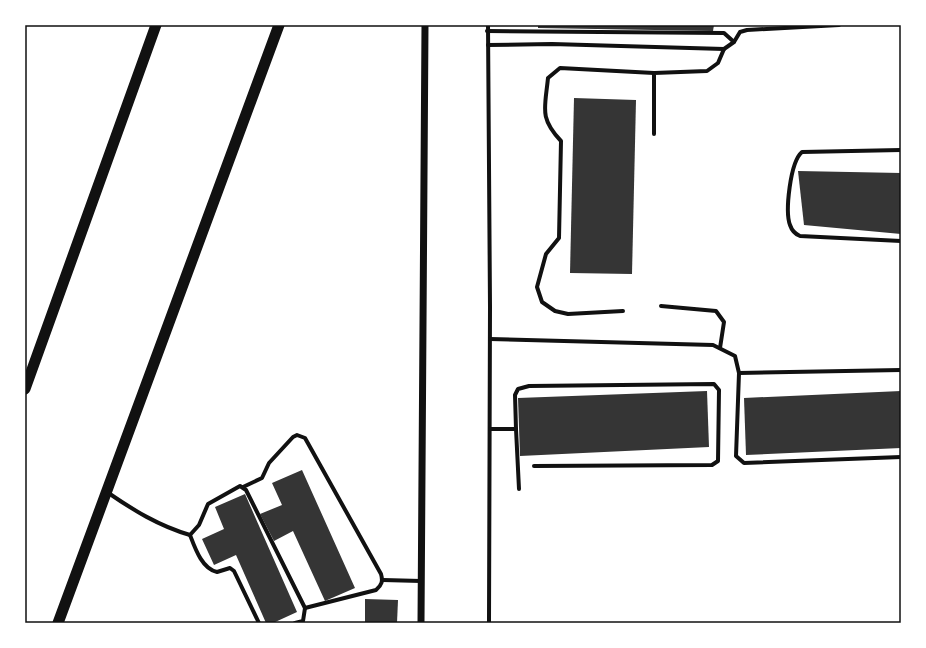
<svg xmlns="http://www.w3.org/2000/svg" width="926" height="648" viewBox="0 0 926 648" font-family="'PT Serif',serif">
<rect width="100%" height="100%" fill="#fff"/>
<g fill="#353535">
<polygon points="538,25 714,25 713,31 538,28"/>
<polygon points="574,98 636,100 632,274 570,273"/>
<polygon points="798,171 901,173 901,234 804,225"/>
<polygon points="707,391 709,447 520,456 518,398"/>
<polygon points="901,391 901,448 746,455 744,398"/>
<polygon points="302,470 355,588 325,601 293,531 274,541 260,514 282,505 272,483"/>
<polygon points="245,494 297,612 273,623 266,623 236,555 214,565 202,539 224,529 215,507"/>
<polygon points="365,599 398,600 397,623 365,623"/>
</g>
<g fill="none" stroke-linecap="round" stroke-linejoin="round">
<g stroke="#111" stroke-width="4">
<polyline points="488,25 490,307 489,623"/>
<polyline points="487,31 724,33 734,42"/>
<polyline points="488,45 552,44 724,49 734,42 740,32 747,30 839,25"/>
<polyline points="654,134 654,73 707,71 718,63 724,49"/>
<path d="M901 150 802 152C790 162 785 212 790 225 792 231 795 234 800 236L901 241"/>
<polyline points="661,306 716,311 724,322 720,348"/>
<path d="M623 311 568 314 555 311 542 302 537 287 546 254 559 238 561 141C539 118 545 108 548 78L560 68 654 73"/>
<polyline points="490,339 713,345 735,356 739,373"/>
<polyline points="901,370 739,373 736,456 744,463 901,457"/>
<polyline points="490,429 516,429 519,489"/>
<polyline points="516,429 515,395 518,389 529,386 714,384 719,390 718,461 712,465 534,466"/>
<path d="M243 487 262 478 269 463 293 437 297 435 305 438 381 574C383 581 382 585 376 590L305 608"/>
<path d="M107 492C133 510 159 526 190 535"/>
<polyline points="383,580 421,581"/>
<path d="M259 623 234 571 230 568 217 572C202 569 195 548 190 535L199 525 208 504 240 486 246 490 305 608 303 621 295 623"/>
</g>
<polyline stroke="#111" stroke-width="7" points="421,623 425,25"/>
<g stroke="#111" stroke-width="11">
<polyline points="25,389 156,25"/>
<polyline points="58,623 279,25"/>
</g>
</g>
<rect width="926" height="648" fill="none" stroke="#ffffff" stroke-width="52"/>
<rect x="26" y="26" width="874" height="596" fill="none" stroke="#111" stroke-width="1.5"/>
</svg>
